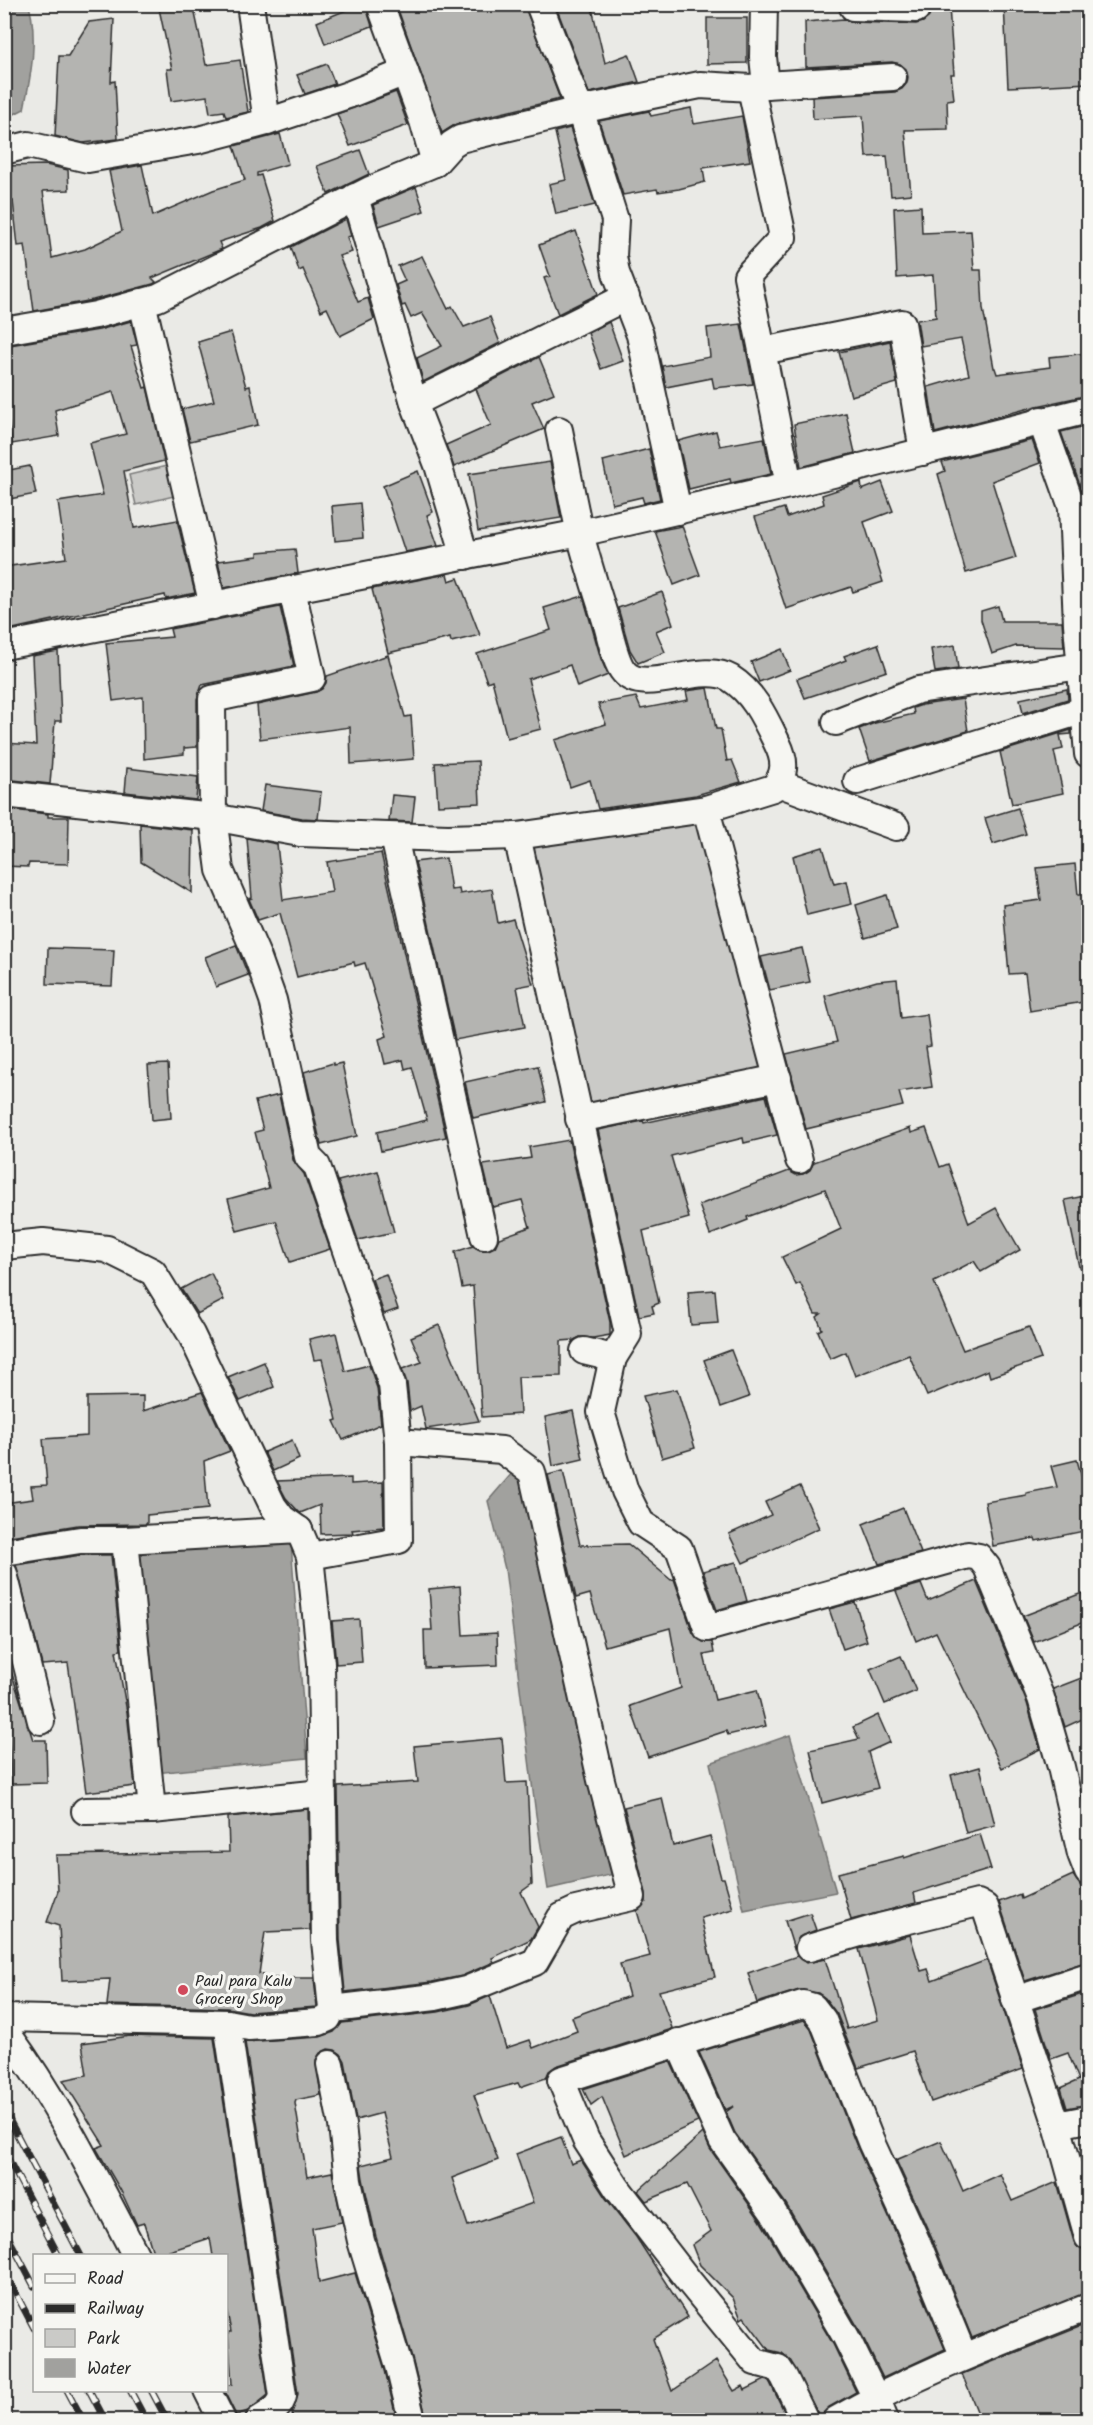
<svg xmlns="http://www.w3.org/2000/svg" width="1093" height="2425" viewBox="0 0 1093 2425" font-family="Kalam,sans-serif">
<rect width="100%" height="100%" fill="#eaeae6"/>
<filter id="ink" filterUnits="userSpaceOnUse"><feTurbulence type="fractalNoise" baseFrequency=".0167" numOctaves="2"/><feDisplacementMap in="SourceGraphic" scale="12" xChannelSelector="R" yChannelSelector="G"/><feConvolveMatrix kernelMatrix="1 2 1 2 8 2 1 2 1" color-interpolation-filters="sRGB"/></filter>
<g filter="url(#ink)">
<g fill="#cacac7" stroke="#7a7a79" stroke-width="1.5">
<polygon points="171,465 178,495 136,505 129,475"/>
<polygon points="704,814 778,1078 579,1119 523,842"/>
</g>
<g fill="#a1a19e" stroke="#727270" stroke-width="1.5">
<path d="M4 5H29C38 39 31 75 24 109L5 119Z"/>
<polygon points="513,1472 527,1475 614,1874 548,1889 536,1815 505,1569 488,1501"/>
<polygon points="291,1543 307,1758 145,1774 130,1550"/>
<polygon points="790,1735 836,1892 744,1910 710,1763"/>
</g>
<g fill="#b4b4b1" stroke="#2b2b2b" stroke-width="1.5">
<polygon points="158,4 193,4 206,65 240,60 248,112 226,117 224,111 210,113 207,96 171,101 167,69 172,69"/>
<polygon points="361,4 365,4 372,26 325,44 317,22"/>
<polygon points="396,4 524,4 560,99 456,124 442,133"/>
<polygon points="555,4 591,4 605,63 629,54 639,82 589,93"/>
<polygon points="1004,4 1089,4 1089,83 1008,87"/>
<polygon points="949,7 954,74 951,74 954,99 947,100 948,129 905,130 911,194 891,196 887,156 866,157 863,116 813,119 812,97 895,92 902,89 907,83 908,77 906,69 900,64 892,62 806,67 805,22 844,19 853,22 916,24 923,22 929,17 931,8"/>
<polygon points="707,18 747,18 747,63 707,64"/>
<polygon points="114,19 111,82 115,81 118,139 83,143 55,136 59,56 68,56 89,22"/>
<polygon points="327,64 335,84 305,94 297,75"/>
<polygon points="396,92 408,125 350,146 337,114"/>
<polygon points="691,108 694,124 742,116 750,161 703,168 705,182 679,189 658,192 657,189 623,195 599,121 649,111 651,116"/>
<polygon points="570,128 595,205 556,214 549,184 566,180 555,132"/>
<polygon points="280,134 288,164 257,173 257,176 261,175 275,221 262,228 219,242 222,249 152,278 156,282 153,284 93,300 34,311 25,245 18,246 13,201 4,203 4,166 46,165 68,170 69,190 43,191 52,258 85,249 122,231 109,171 142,165 153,216 213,190 245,180 234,146"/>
<polygon points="360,150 369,174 328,194 317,166"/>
<polygon points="416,187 424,211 379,226 373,205"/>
<polygon points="921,206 922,233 971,231 974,270 981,270 983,309 994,368 995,368 997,374 1050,367 1049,357 1089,353 1089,395 1037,406 935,433 928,387 969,375 961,339 921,346 917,320 936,317 933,275 897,278 894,208"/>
<polygon points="346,219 351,236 347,237 352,252 339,256 358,302 368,298 374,319 340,336 327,308 321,311 303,269 299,271 291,247"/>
<polygon points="576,231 598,294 558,314 544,278 550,276 539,245"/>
<polygon points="422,256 448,309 452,306 464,327 490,317 500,343 423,382 417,358 442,346 422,313 411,318 405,305 402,306 396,285 405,281 398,266"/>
<polygon points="131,321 137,345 131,346 144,388 147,387 164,461 124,471 134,528 177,520 195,593 166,599 165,595 4,631 4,567 66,558 58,502 103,495 90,443 126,434 113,392 55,410 59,436 12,444 4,395 4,346 99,330"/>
<polygon points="609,322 623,361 601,369 588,333"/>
<polygon points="741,324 753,384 714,388 712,378 666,387 662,366 710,357 707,328"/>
<polygon points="231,332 246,387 250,386 258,425 190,441 182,409 214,401 198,342"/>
<polygon points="890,341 897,383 851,396 839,352"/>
<polygon points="539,357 554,393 532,402 544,429 454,467 446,445 491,425 476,389"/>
<polygon points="846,413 855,453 801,467 794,424"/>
<polygon points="1089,425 1089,490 1082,491 1061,432"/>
<polygon points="716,431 720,446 764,438 771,474 731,483 730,479 689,489 678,441"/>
<polygon points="1032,440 1040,463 992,481 1016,558 966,573 938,474 945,471 942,462"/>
<polygon points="649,449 660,499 644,503 642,497 612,504 603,461"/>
<polygon points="550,462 561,518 478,531 469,474"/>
<polygon points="30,466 36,494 4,500 4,471"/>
<polygon points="418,471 433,512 427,515 438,546 405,552 383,486"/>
<polygon points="861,482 862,490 882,482 893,511 864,522 883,582 853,592 851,587 786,609 755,517 784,508 787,517 824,504 822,495"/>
<polygon points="360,503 363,538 335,541 332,506"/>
<polygon points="682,526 700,575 674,585 655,531"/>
<polygon points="295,549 298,573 224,588 218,561 258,556 258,552"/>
<polygon points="447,574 449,581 458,578 480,635 451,642 450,638 388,653 372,589"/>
<polygon points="662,592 673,624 656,631 665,652 638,663 630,650 618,608"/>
<polygon points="583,596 601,659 608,675 577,687 570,665 528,679 541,729 507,738 492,680 487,682 477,654 551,630 544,608"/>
<polygon points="998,606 1002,621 1062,621 1064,647 1016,646 992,654 981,620 981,611"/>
<polygon points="280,607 294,666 202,685 197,699 197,747 184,748 184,754 144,759 143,697 113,701 106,643 172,637 170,629"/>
<polygon points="878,644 887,671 805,698 797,679 846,660 844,656"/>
<polygon points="955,645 958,669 935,672 931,649"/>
<polygon points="782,649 790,670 759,682 751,662"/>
<polygon points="58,651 61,721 55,721 50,784 4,779 4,743 36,745 32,656"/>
<polygon points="388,655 405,717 411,716 414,759 351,764 350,727 260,739 257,705 316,692 322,689 326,683 327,676"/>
<polygon points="708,688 716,729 721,729 727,761 732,760 741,782 696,795 598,809 590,780 570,787 555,740 606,724 598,704 636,697 641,709 688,700 686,691"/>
<polygon points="1067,689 1068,699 1023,713 1020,699"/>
<polygon points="963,699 968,731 870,761 859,729 875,723 914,714 913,708 922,705"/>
<polygon points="1071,730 1071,734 1060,735 1063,749 1054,751 1063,793 1012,804 1000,752"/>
<polygon points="478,761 480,803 438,805 435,763"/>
<polygon points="127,768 198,777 196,800 125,792"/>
<polygon points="265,785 321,792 318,819 302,818 261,811"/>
<polygon points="392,795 415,797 412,822 389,821"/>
<polygon points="1018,808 1026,834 993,844 985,818"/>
<polygon points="4,809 48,814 48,817 69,817 68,864 29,863 28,867 4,866"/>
<polygon points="140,824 193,830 192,893 141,862"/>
<polygon points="247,838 277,844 283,900 332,892 327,862 381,853 446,1137 381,1151 377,1132 427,1120 412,1067 405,1069 403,1060 385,1064 379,1039 387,1036 365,963 355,966 354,962 297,977 280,913 258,920 249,899 252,898"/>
<polygon points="823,847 834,884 847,881 852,904 807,915 793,856"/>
<polygon points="446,858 451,890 459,889 460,894 492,889 498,923 513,919 533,984 517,987 525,1027 455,1040 415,862"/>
<polygon points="1075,864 1078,895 1084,895 1089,930 1089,1001 1030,1011 1025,973 1009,974 1003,905 1041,900 1037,868"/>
<polygon points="887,895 897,929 865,938 856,905"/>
<polygon points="236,945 248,975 216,987 205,957"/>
<polygon points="48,948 114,950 112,986 47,984"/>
<polygon points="802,948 810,982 770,990 761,957"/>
<polygon points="897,979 901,1018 927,1014 931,1046 926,1047 932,1087 899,1092 903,1106 806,1129 786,1054 837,1042 825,996 877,981"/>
<polygon points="333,1063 333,1065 342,1063 357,1136 321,1145 304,1072"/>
<polygon points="168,1064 171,1118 152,1120 148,1065"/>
<polygon points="538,1066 546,1102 473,1118 465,1082"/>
<polygon points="279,1095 293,1160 304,1174 330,1249 290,1262 276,1221 237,1231 228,1199 269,1188 255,1132 263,1130 255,1101"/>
<polygon points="766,1096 777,1135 744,1143 743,1138 671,1156 689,1218 643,1231 659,1303 652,1306 654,1313 639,1316 598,1130 643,1121 644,1123"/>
<polygon points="910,1128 911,1133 926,1128 940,1167 948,1164 969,1223 996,1208 1020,1250 981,1272 974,1261 934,1282 963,1350 1029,1327 1041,1359 990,1377 988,1370 927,1396 909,1355 855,1376 846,1352 830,1359 818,1331 822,1329 817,1317 821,1314 815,1314 800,1283 796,1285 782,1257 841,1229 825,1189 747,1217 748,1220 710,1235 699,1205 789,1171 796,1175 803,1174 810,1170 814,1162"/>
<polygon points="569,1140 610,1322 610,1335 593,1338 580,1337 574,1340 561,1341 561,1376 518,1377 520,1414 482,1417 473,1286 462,1288 455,1252 473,1246 480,1250 488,1250 495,1247 499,1238 530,1227 522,1200 493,1207 483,1165 531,1158 529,1147"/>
<polygon points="378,1171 394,1232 358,1240 338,1181"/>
<polygon points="1089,1195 1089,1266 1079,1267 1065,1200"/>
<polygon points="211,1273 224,1300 197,1314 181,1289"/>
<polygon points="386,1274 398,1309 384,1314 372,1279"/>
<polygon points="715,1290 718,1323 691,1325 688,1292"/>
<polygon points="439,1325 479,1421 426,1429 421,1406 410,1411 407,1383 402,1369 422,1362 411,1337"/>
<polygon points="336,1333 345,1371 369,1365 377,1388 381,1424 343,1440 334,1421 337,1420 322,1359 314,1360 309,1339"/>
<polygon points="731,1350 749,1397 721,1407 704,1360"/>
<polygon points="264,1362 274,1387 240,1401 228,1377"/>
<polygon points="677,1389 695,1448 662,1458 643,1396"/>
<polygon points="202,1392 230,1451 204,1461 208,1509 147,1515 147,1524 78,1525 4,1537 4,1503 33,1499 31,1486 47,1485 43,1439 87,1436 87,1397 143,1396 143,1411"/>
<polygon points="573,1411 583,1459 553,1466 545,1417"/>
<polygon points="292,1440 299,1459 273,1471 264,1452"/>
<polygon points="1077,1460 1089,1503 1089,1530 1036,1541 1035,1538 993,1546 985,1502 1026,1495 1026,1493 1057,1487 1051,1466"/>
<polygon points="563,1471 580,1545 628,1544 671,1580 674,1579 693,1633 703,1642 712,1642 714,1653 704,1655 715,1700 757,1690 766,1726 728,1735 726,1731 648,1757 630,1706 681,1688 670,1628 605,1646 590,1594 576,1598 548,1475"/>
<polygon points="351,1478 351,1484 383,1482 384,1527 352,1530 353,1533 321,1534 320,1505 300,1513 286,1498 277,1481"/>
<polygon points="800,1486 819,1528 743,1563 729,1534 771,1515 765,1502"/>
<polygon points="903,1508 921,1553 879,1564 863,1524"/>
<polygon points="81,1555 111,1555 121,1650 116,1651 127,1712 135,1786 86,1792 68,1663 42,1665 16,1565"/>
<polygon points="736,1562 747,1601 717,1610 703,1571"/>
<polygon points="976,1581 1027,1703 1040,1749 1002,1768 936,1632 916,1641 896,1591 921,1584 928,1601"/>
<polygon points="460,1586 463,1635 497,1633 498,1665 425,1668 424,1630 432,1630 429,1589"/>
<polygon points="1082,1593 1089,1610 1089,1620 1034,1642 1023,1616"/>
<polygon points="855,1602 867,1641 843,1649 829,1609"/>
<polygon points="359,1619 362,1662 336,1664 332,1621"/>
<polygon points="901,1656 916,1691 885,1704 870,1669"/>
<polygon points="9,1665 33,1740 46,1740 47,1783 11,1784 9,1736 4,1738 4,1666"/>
<polygon points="1089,1675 1089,1716 1065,1727 1053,1689"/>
<polygon points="878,1715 890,1742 868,1752 878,1788 822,1803 810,1750 859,1739 853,1727"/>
<polygon points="502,1738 506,1783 527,1782 532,1884 521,1892 538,1927 531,1939 492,1958 494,1962 462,1976 432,1982 345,1992 340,1940 338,1787 418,1782 414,1746"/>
<polygon points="980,1767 995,1825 966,1833 951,1775"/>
<polygon points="662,1798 673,1846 710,1836 721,1878 724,1878 733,1909 701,1918 715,1977 659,1991 672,2028 669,2030 556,2066 549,2071 546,2078 520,2087 518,2083 474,2095 498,2160 452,2178 468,2226 533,2203 516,2154 561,2137 571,2164 581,2160 605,2197 636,2237 688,2317 653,2339 672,2391 716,2361 734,2391 743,2386 745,2390 765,2380 769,2381 789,2421 427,2421 413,2362 376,2237 363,2179 361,2165 393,2157 382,2113 356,2120 345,2061 341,2054 335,2050 328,2049 320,2053 316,2060 321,2095 296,2100 295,2103 307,2177 332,2172 342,2222 312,2228 319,2282 355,2273 385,2370 397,2421 293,2421 292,2413 298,2394 245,2042 320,2037 334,2032 342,2023 438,2012 469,2005 490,1996 506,2048 530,2040 533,2048 577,2031 572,2017 629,1996 620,1964 650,1956 637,1911 646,1902 646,1893 624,1807"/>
<polygon points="308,1809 310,1930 265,1932 259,1974 264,1975 264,1978 314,1978 317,2007 250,2012 227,2008 107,2005 110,1979 62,1981 59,1926 47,1922 58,1891 56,1855 229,1852 228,1817"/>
<polygon points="980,1834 991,1869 914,1893 916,1903 851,1920 838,1873 904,1856 904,1858"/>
<polygon points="1073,1875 1080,1885 1089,1903 1089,1961 1025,1981 999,1902 1020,1894 1021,1899"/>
<polygon points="810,1913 816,1930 799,1937 794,1949 785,1921"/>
<polygon points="910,1935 921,1971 928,1969 932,1981 987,1960 1023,2069 931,2102 913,2051 858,2068 837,2014 825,1998 818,1993 799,1990 757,2003 748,1973 797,1956 806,1963 825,1959 847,2029 878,2020 859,1949"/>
<polygon points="1089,1992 1089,2104 1067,2108 1061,2088 1079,2080 1068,2053 1051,2059 1035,2009"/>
<polygon points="804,2020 810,2027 857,2147 905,2253 945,2349 883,2378 859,2329 786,2204 735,2133 726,2112 734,2106 725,2110 699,2052"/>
<polygon points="130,2036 214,2038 268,2395 248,2411 236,2415 224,2391 226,2391 226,2386 232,2384 228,2332 231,2332 226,2306 226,2256 213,2256 210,2238 154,2256 144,2223 137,2225 121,2191 96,2148 104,2145 63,2080 87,2075 82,2043"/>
<polygon points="670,2061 698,2122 626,2155 602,2097 591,2105 583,2089"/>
<polygon points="703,2133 710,2149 760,2220 833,2344 856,2392 829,2407 822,2415 819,2416 790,2360 782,2353 769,2350 744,2317 741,2319 733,2298 700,2265 692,2245 711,2231 687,2184 646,2201 638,2191"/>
<polygon points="941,2141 963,2191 1000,2174 1012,2201 1057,2182 1074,2242 1078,2248 1089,2252 1089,2292 972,2338 933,2241 896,2160"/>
<polygon points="1089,2323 1089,2413 1067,2421 981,2421 962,2374"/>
</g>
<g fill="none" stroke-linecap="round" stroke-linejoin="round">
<g stroke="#2b2b2b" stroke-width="30">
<g id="minor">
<polyline points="250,4 267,122"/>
<polyline points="539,4 580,110 700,85 751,88 766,85 763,57 764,4"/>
<polyline points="853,4 853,7 916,9 916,4"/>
<polyline points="766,85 893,77"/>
<polyline points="751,88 783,237 747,276 789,485"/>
<polyline points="4,151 28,145 88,159 198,140 267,122 348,95 405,72"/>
<polyline points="435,163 452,144 460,139 580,110 615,220 613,256 616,273 640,335 678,511"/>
<polyline points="355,197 414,403 438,465 465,556"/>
<polyline points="142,302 213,606"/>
<polyline points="4,331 96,315 158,298 370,190 435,163 423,121 380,4"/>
<polyline points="762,351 902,323 923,452"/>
<polyline points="414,403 626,297"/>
<polyline points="1041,420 1072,507 1087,505"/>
<polyline points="1072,507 1077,624 1088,754"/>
<polyline points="292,590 312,678 212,699 213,817 220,870 258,958 273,1000 308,1157 317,1166 392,1385 398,1442 502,1450 532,1472 601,1780 632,1897 576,1910 561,1917 535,1962 466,1990 435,1997 332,2009"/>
<polyline points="4,646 580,533 789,485 1088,410"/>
<polyline points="836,722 918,690 1081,666"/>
<polyline points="857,781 1084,710"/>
<polyline points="778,783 896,827"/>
<path d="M4 794 213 817 300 833 448 838 517 836 706 809 773 788C787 774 785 759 777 743 765 718 754 693 730 678 702 661 643 696 624 672 615 662 610 634 606 621 597 592 587 562 580 533 572 499 566 464 559 430"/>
<polyline points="706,809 799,1160"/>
<polyline points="517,836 628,1334 613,1358 584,1351"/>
<polyline points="394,837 484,1236"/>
<polyline points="579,1119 778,1078"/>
<path d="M4 1246 43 1242 107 1249 153 1272 191 1334 273 1506 282 1518 299 1530 310 1556 321 1663 325 1941 332 2009 328 2018 319 2022 249 2027 227 2023 283 2396C280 2409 269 2413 259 2420"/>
<polyline points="613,1358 601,1412 625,1491 641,1523 679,1548 707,1628 968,1555 979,1557 987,1567 1041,1698 1061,1767 1081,1854 1088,1872"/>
<polyline points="125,1540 152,1810"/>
<polyline points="4,1552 80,1540 125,1540 299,1530"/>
<polyline points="310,1556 399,1540 398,1442"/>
<polyline points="4,1574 41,1721"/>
<polyline points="85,1811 152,1810 322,1793"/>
<polyline points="809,1948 880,1927 978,1903 985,1907 1057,2125 1088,2119"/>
<polyline points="1015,2000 1088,1976"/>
<polyline points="4,2018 227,2023"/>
<path d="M4 2029C56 2099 95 2178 136 2256"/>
<polyline points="678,2042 722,2140 773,2212 846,2337 876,2398 885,2420"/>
<polyline points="330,2064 342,2125 348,2181 361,2241 399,2366 412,2420"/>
<polyline points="1057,2125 1088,2237"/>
<polyline points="207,2390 222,2420"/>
<polyline points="805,2420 784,2377 778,2368 755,2362 688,2280 617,2188 586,2140 561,2080 803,2004 813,2007 823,2020 871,2142 919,2247 964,2357"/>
<path d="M836 2420C916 2374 1003 2341 1088 2307"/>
</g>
</g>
<use href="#minor" stroke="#f6f6f2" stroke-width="26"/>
<g stroke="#2b2b2b" stroke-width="7">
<g id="rail">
<polyline points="4,2110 81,2256"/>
<polyline points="4,2151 59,2256"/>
<polyline points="4,2229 34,2286"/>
<polyline points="4,2271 34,2328"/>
<polyline points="67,2390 83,2420"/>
<polyline points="89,2390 105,2420"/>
<polyline points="130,2390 146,2420"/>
<polyline points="151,2390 167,2420"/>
<polyline points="4,2407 12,2420"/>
</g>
</g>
<use href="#rail" stroke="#f6f6f2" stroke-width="4.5" stroke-dasharray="14" stroke-linecap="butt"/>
</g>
</g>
<circle fill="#d1495b" stroke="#f6f6f2" stroke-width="2" cx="183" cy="1990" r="6"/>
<g text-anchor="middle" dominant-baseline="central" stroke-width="6" stroke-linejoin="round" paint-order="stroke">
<g font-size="16" fill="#2b2b2b" stroke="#f6f6f2" text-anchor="start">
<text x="195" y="1981">Paul para Kalu<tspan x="195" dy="18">Grocery Shop</tspan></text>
</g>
</g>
<rect width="1093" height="2425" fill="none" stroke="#f6f6f2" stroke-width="24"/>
<rect x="12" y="12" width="1069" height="2401" fill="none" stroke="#2b2b2b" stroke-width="2" filter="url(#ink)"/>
<rect x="33" y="2254" width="195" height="138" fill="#f6f6f2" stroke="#a5a5a2" stroke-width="1.5"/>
<rect x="45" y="2274" width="30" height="9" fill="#f6f6f2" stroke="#a5a5a2" stroke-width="1.5"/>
<text x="87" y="2284" font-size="18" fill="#2b2b2b">Road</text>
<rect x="45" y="2304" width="30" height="9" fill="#2b2b2b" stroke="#a5a5a2" stroke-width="1.5"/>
<text x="87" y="2314" font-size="18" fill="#2b2b2b">Railway</text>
<rect x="45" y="2329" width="30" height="18" fill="#cacac7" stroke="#a5a5a2" stroke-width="1.5"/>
<text x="87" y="2344" font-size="18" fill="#2b2b2b">Park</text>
<rect x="45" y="2359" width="30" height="18" fill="#a1a19e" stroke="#a5a5a2" stroke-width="1.5"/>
<text x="87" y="2374" font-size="18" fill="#2b2b2b">Water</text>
</svg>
